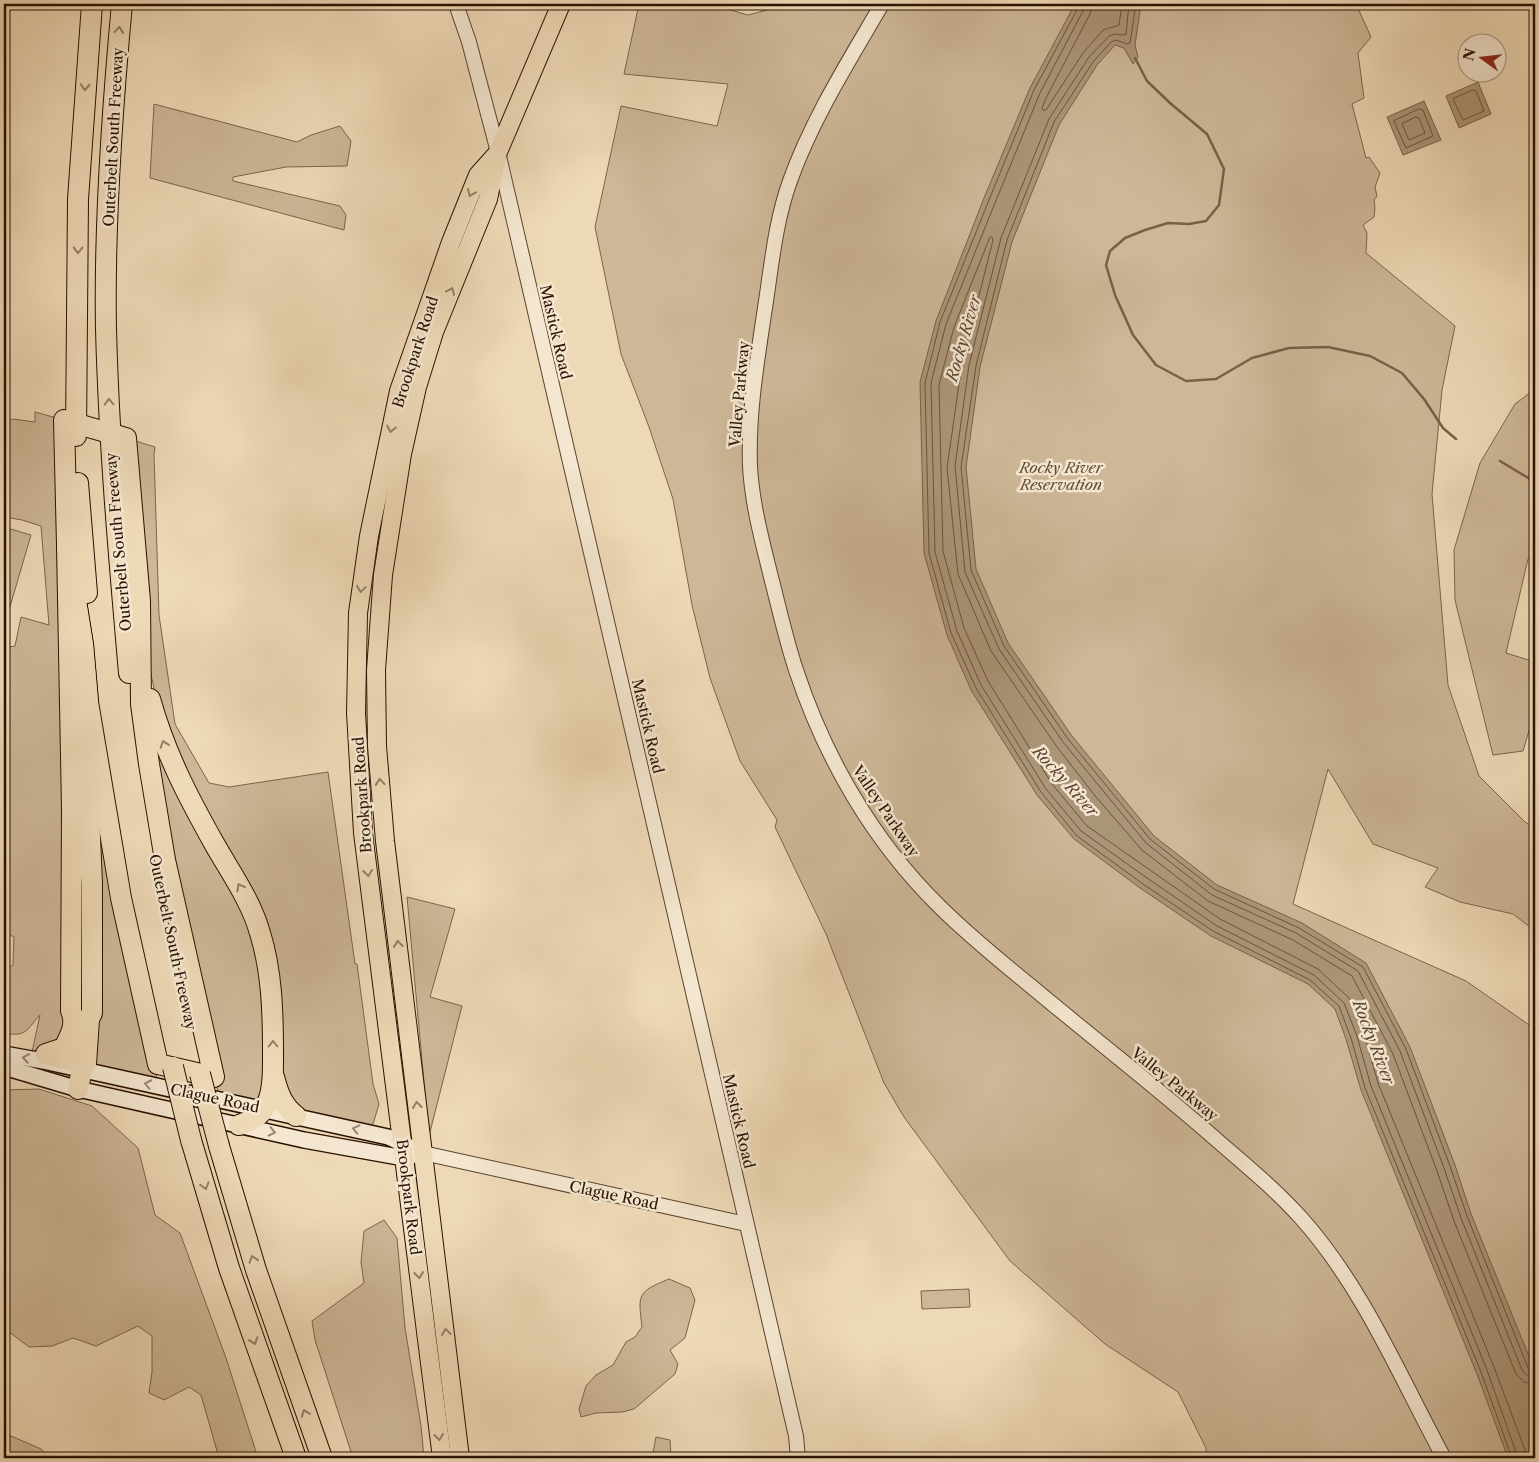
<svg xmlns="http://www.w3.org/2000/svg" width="1539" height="1462" viewBox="0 0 1539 1462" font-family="'Libre Caslon Text',serif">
<rect width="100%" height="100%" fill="#eed9b6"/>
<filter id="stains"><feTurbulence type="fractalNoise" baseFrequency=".004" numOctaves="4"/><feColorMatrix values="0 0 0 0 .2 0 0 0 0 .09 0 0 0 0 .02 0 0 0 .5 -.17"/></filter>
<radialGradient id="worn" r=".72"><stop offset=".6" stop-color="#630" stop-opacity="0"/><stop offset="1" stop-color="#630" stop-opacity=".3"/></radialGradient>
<g fill="#cdb797" stroke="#7b644c">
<polygon points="639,4 710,4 748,15 767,10 775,4 1356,4 1371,37 1358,53 1364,98 1352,104 1366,158 1369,157 1380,173 1375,187 1377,196 1374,200 1375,208 1374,217 1363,225 1367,233 1366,253 1455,326 1442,390 1432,494 1448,685 1479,776 1525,822 1535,828 1535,931 1513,914 1460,902 1425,887 1438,868 1373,844 1328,769 1293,904 1466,981 1535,1029 1535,1458 1206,1458 1206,1448 1178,1392 1105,1344 1010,1261 904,1117 884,1083 826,934 775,827 777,820 740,761 710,678 692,605 673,499 649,427 621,354 595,227 621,106 717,126 728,84 624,74"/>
<polygon points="154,104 297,142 311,135 340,126 351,141 347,166 286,167 233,177 233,181 340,206 346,215 344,230 150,178"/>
<polygon points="1535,389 1535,561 1528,559 1506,653 1535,662 1535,710 1523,751 1493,755 1455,600 1454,550 1480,463 1515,404"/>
<path d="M35 412 64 420 72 1032 46 1054 32 1052 40 1015C26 1031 26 1037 4 1033V971L13 965 14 937 4 932V648L15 646 21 617 49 625 41 526 22 520 4 517V422L13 419 35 422Z"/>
<polygon points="126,438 155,447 154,454 159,615 175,724 209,783 229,787 328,772 355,964 357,964 373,1084 379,1104 373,1124 364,1126 296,1110 282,1093 278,983 190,785 157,701 149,666"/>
<polygon points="4,527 31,535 4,627"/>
<polygon points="88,702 158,1064 156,1080 86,1064"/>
<polygon points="147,705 258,948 266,1068 260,1103 219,1095 214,1077"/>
<polygon points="407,897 455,909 430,997 462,1006 429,1136"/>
<polygon points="39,1089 92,1106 138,1148 155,1215 180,1233 226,1358 258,1458 219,1458 201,1395 189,1387 164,1400 149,1393 152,1372 152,1336 138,1326 96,1346 73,1338 52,1346 29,1347 4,1328 4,1093 6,1090"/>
<polygon points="384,1220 397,1238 405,1328 421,1426 424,1458 353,1458 315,1340 312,1321 364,1283 361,1262 364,1231"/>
<path d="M669 1279 690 1288 695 1300 685 1338 670 1350 678 1364 675 1374 634 1409 622 1412 596 1413 581 1417 579 1409 586 1386 596 1375 613 1365 626 1342 635 1337 642 1327C638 1294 637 1292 669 1279Z"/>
<polygon points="969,1289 970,1307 922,1309 921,1291"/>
<polygon points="4,1433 41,1449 50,1458 4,1458"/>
<polygon points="656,1437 670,1440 671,1458 652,1458"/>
</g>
<g fill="#ab9578" stroke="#776048">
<polygon points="1075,4 1141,4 1135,45 1138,57 1133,64 1124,48 1115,45 1097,65 1059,125 1012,242 980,367 966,467 976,569 1008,643 1072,736 1154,836 1217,885 1302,923 1366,963 1410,1047 1455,1165 1471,1214 1535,1371 1535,1458 1508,1458 1477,1374 1361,1090 1346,1039 1335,1009 1308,984 1211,936 1140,888 1074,839 1037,795 971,690 947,635 924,553 920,382 936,321 984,198 1030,88"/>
<polygon points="1478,82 1491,114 1459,128 1446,96"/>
<polygon points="1424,101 1441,140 1403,155 1387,117"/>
</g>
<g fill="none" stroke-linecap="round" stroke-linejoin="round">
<g stroke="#6a533c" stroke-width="1">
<polyline points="1079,4 1078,8 1034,90 989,200 940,322 925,383 929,553 951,633 976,688 1041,792 1077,836 1143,884 1213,931 1310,980 1339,1006 1351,1038 1365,1088 1481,1372 1512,1458"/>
<polyline points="1085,4 1083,11 1040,93 995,203 946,324 931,383 935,552 957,631 981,685 1046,789 1081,831 1147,878 1217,926 1314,975 1344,1003 1357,1036 1371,1086 1487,1370 1518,1458"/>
<polyline points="1092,4 1090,14 1047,96 1042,108 1043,110 1046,110 1083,53 1103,30 1119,25 1122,4"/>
<polyline points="1129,4 1126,34 1123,35 1115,34 1109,36 1089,57 1049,119 1001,238 969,365 955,466 965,572 999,649 1063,742 1146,843 1212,895 1296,933 1358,971 1400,1051 1444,1168 1461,1218 1522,1370 1528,1376 1535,1377"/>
<polyline points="1136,4 1130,43 1127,44 1116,40 1111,42 1093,62 1054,122 1007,240 976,366 961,467 971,570 1004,646 1068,739 1150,839 1214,889 1299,928 1363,967 1406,1049 1450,1166 1467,1216 1528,1368 1531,1371 1535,1371"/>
<polygon points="1473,90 1476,91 1484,111 1463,120 1453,99"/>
<polygon points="1419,109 1423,110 1433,136 1406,148 1394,121"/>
<polygon points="1416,117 1419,118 1425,133 1409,140 1402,124"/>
<polyline points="1526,1458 1525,1450 1494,1367 1378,1083 1364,1034 1350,999 1318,969 1220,919 1087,826 1052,784 988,681 964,628 943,551 939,385 954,327 990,237 992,237 993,240 962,363 947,468 958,574 991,651 1057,747 1096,797 1142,850 1208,901 1293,940 1352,976 1393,1054 1437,1171 1454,1221 1516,1374 1524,1382 1535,1385"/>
</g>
<g stroke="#776048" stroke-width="2.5">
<polyline points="1135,58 1147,81 1170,103 1207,134 1224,169 1219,205 1206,221 1189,224 1168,223 1145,230 1125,238 1110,251 1106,265 1115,295 1133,335 1156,365 1186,381 1216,379 1252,358 1289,348 1328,347 1370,356 1402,373 1424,399 1443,428 1456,439"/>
<polyline points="1500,461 1535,482"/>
</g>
<g stroke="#5a432e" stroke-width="16">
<g id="tertiary">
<polyline points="456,4 469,42 498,152 796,1436 798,1458"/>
<path d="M882 4C849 61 812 119 790 181 776 220 772 261 766 301 758 356 748 410 750 466 752 504 762 540 771 577 779 608 786 640 796 670 825 758 873 841 939 906 970 937 1004 964 1038 992 1098 1042 1160 1090 1219 1142 1248 1167 1277 1191 1302 1219 1364 1289 1400 1377 1444 1458"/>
<polyline points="423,1153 746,1224"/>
</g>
</g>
<g stroke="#291100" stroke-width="18">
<g id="secondary">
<polyline points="4,1054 43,1061 388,1137 423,1153"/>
<polyline points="4,1067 78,1089 304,1140 404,1158 414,1155"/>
</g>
</g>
<g stroke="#291100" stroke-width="20">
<g id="primary">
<polyline points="442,1458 363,833 356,713 358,613 369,536 399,391 451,242 478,175 496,155"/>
<polyline points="460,1458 385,841 377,746 376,670 383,575 402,454 417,387 434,332 488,199 498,152 561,4"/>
</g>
</g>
<g stroke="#291100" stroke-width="22">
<g id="motorway">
<path d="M122 4C112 111 104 222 106 329 109 444 119 559 129 673"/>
<polygon points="64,420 126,438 140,601 141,704 149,764 165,860 214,1077 158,1064 121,898 88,702 83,645 67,545"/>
<polyline points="76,436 78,199 92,4"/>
<polyline points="78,483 87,593"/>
<path d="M67 545 83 645 88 702H84L92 883V1013L89 1019 86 1064 46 1054 64 1048C70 1036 77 1024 71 1011L72 809Z"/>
<path d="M150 699C165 753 188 797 215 845 231 873 251 901 260 933 272 972 273 1012 273 1053 273 1074 275 1107 253 1119 249 1122 243 1123 239 1125"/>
<path d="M274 1077C278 1093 283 1106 296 1116"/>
<polyline points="78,1089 82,1069 82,1049"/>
<polyline points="191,1140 229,1268 296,1458"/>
<polyline points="219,1146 256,1270 322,1458"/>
</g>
</g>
<use href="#tertiary" stroke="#f4e6d0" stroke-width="14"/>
<use href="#secondary" stroke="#f4e6d0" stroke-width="15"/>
<use href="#primary" stroke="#eed9b6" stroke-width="18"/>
<use href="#motorway" stroke="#eed9b6" stroke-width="20"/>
<g stroke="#291100" stroke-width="22" stroke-linecap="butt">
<g id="motorway-bridge">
<polyline points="173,1067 191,1140"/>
<polyline points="200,1074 219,1146"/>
</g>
</g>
<use href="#motorway-bridge" stroke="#eed9b6" stroke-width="20"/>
</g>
<defs><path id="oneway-chevron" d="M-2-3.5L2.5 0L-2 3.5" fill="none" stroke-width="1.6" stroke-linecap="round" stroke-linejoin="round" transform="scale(1.25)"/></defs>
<g stroke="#957f64">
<use href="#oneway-chevron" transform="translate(119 30) rotate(-85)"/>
<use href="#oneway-chevron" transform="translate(85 87) rotate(93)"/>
<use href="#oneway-chevron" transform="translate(471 193) rotate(112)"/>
<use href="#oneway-chevron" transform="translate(78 250) rotate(91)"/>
<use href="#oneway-chevron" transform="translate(451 291) rotate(-67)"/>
<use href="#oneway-chevron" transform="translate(109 402) rotate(-92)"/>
<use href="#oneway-chevron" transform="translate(391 429) rotate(102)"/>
<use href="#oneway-chevron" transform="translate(361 589) rotate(98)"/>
<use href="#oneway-chevron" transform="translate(164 744) rotate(-109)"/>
<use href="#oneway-chevron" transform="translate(380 782) rotate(-95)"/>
<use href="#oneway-chevron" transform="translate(368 873) rotate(83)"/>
<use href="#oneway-chevron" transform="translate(240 887) rotate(-118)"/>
<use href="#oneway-chevron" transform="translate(398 944) rotate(-97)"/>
<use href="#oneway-chevron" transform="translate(273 1044) rotate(-90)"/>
<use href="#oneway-chevron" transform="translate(417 1105) rotate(-97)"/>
<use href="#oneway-chevron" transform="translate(205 1186) rotate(74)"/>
<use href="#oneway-chevron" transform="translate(253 1259) rotate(-107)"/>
<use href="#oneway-chevron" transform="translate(419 1275) rotate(83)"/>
<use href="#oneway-chevron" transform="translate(446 1332) rotate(-97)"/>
<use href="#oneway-chevron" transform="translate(254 1341) rotate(71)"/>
<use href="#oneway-chevron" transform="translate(305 1413) rotate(-110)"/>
<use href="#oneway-chevron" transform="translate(439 1437) rotate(83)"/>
</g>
<g stroke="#998672">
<use href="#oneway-chevron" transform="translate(26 1058) rotate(-170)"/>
<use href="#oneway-chevron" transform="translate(148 1084) rotate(-168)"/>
<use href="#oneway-chevron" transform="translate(356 1129) rotate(-167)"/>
<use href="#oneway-chevron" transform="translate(272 1132) rotate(13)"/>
</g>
<g text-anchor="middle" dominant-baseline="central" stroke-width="5" stroke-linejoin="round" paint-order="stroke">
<g font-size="15" fill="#291100" stroke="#f4e6d0">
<text transform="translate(113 137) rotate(-87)">Outerbelt South Freeway</text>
<text transform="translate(556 332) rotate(77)">Mastick Road</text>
<text transform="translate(415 352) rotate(-72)">Brookpark Road</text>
<text transform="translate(739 394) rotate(-85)">Valley Parkway</text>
<text transform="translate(118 542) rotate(-95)">Outerbelt South Freeway</text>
<text transform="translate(648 726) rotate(77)">Mastick Road</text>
<text transform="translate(362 795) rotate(-94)">Brookpark Road</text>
<text transform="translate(886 811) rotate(56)">Valley Parkway</text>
<text transform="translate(173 942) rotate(78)">Outerbelt South Freeway</text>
<text transform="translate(1175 1084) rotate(39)">Valley Parkway</text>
<text transform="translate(215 1098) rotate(12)">Clague Road</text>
<text transform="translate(739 1121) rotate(77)">Mastick Road</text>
<text transform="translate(614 1195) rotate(12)">Clague Road</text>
<text transform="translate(409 1197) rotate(83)">Brookpark Road</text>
</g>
<g font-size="15" font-style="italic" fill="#624b35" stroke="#f4e6d0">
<text x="1061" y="467">Rocky River<tspan x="1061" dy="17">Reservation</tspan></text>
</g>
<g font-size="16" font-style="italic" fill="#5d4630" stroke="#f4e6d0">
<text transform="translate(963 338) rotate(-74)">Rocky River</text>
<text transform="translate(1066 781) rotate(48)">Rocky River</text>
<text transform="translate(1374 1042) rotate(69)">Rocky River</text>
</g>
</g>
<rect width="1539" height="1462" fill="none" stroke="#eed9b6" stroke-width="20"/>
<rect x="5" y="5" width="1529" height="1452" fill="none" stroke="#291100" stroke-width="2.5"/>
<rect x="10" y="10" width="1519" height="1442" fill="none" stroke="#291100"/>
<g transform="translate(1482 58) rotate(285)"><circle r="24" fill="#f4e6d0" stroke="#a3917d"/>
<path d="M0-4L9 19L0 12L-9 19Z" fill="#8f2418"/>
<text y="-8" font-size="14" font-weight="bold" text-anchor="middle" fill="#291100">N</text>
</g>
<rect width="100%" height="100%" filter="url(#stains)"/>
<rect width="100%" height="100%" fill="url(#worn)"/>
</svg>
